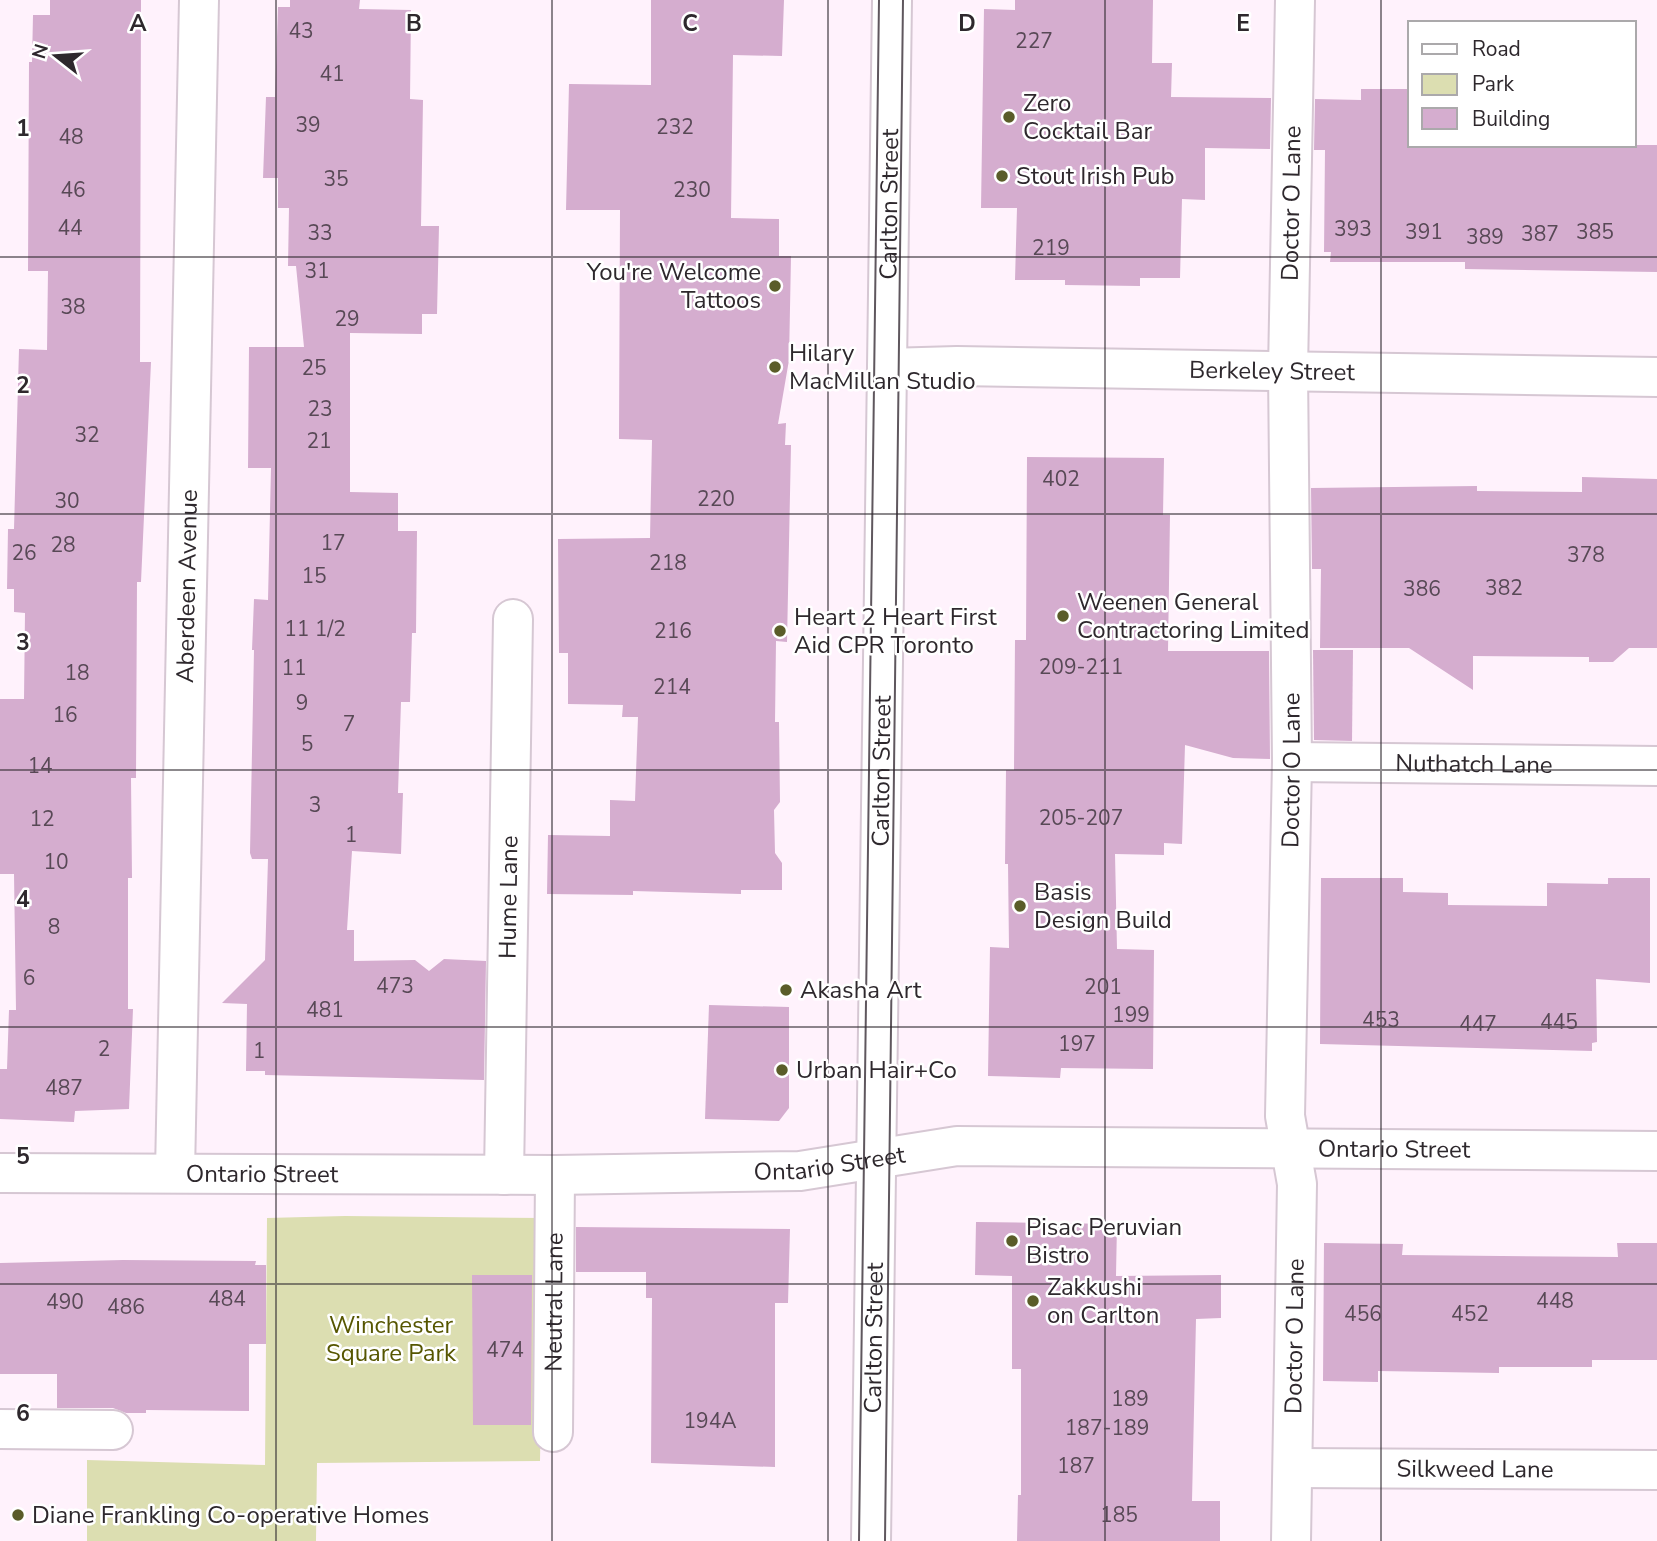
<svg xmlns="http://www.w3.org/2000/svg" width="1657" height="1541" viewBox="0 0 1657 1541" font-family="'Nunito Sans',sans-serif">
<rect width="100%" height="100%" fill="#fff2fc"/>
<polygon fill="#dcdeb1" points="345,1216 544,1218 540,1461 317,1463 316,1541 87,1541 87,1460 265,1465 267,1218"/>
<g fill="#d5adcf">
<polygon points="50,0 141,0 140,362 151,362 141,582 137,582 136,778 131,778 132,878 128,878 128,1009 133,1009 129,1109 75,1111 74,1122 0,1119 0,1069 7,1069 9,1010 16,1010 14,874 0,874 0,699 24,699 25,613 14,612 14,589 7,589 8,529 14,529 19,349 47,350 48,271 28,271 29,62 32,62 33,15 50,15"/>
<polygon points="290,0 360,0 359,9 411,10 410,99 423,100 421,226 439,226 437,314 422,314 422,334 350,333 350,492 398,493 398,531 417,531 416,633 412,633 410,702 401,702 398,793 403,793 401,854 352,851 347,930 354,930 354,961 415,960 429,971 444,959 486,961 484,1080 265,1075 265,1071 246,1071 247,1004 222,1003 265,960 268,859 252,859 250,853 254,650 252,650 254,599 268,600 271,468 248,468 249,347 304,347 296,266 288,266 289,208 278,208 278,178 263,178 266,97 275,97 278,7 290,7"/>
<polygon points="651,0 784,0 782,56 733,55 731,218 779,219 779,256 791,256 789,360 778,424 786,423 785,445 791,445 787,642 776,641 775,722 779,722 780,802 774,810 775,853 782,863 782,890 741,890 741,894 633,891 633,895 547,894 548,835 610,836 610,800 635,801 638,717 622,717 623,705 568,704 568,653 559,653 558,539 650,538 652,440 619,439 620,210 566,210 569,84 651,85"/>
<polygon points="1015,0 1153,0 1152,63 1172,63 1171,97 1271,98 1270,149 1205,148 1205,200 1182,199 1180,278 1140,278 1140,286 1065,285 1065,280 1015,280 1017,208 981,208 984,9 1015,10"/>
<polygon points="1361,89 1410,89 1410,145 1657,145 1657,272 1465,269 1465,262 1330,262 1331,252 1324,252 1325,150 1314,150 1315,99 1361,100"/>
<polygon points="1027,457 1164,458 1163,515 1170,515 1168,651 1269,651 1270,759 1233,758 1185,745 1182,844 1164,843 1164,855 1115,854 1117,949 1154,950 1153,1069 1061,1068 1060,1078 988,1076 990,947 1009,948 1008,864 1005,864 1006,770 1014,770 1015,640 1026,640"/>
<polygon points="1582,477 1657,479 1657,648 1629,648 1613,662 1589,662 1589,657 1473,656 1473,690 1409,648 1320,648 1321,569 1312,569 1311,488 1477,486 1477,491 1582,492"/>
<polygon points="1313,650 1353,650 1352,741 1314,740"/>
<polygon points="1321,878 1403,878 1403,892 1448,893 1448,905 1547,906 1547,883 1608,884 1608,878 1650,878 1650,983 1596,979 1597,1042 1592,1043 1592,1051 1320,1044"/>
<polygon points="709,1005 789,1007 789,1108 779,1121 705,1119"/>
<polygon points="976,1222 1117,1224 1116,1276 1221,1275 1221,1318 1196,1319 1192,1501 1220,1501 1220,1541 1017,1541 1018,1495 1021,1495 1021,1369 1012,1369 1012,1276 975,1275"/>
<polygon points="576,1227 790,1229 788,1303 775,1303 775,1467 651,1463 652,1298 646,1298 646,1272 576,1272"/>
<polygon points="1324,1243 1403,1244 1402,1255 1618,1257 1617,1243 1657,1243 1657,1360 1592,1360 1592,1367 1499,1367 1499,1373 1378,1371 1378,1382 1323,1381"/>
<polygon points="123,1260 256,1261 255,1265 266,1265 266,1344 249,1344 249,1411 146,1410 146,1413 126,1413 113,1408 57,1408 57,1374 0,1374 0,1263"/>
<polygon points="472,1275 532,1275 531,1425 473,1425"/>
</g>
<g fill="none" stroke-linecap="round" stroke-linejoin="round">
<g stroke="#d6c7d3" stroke-width="42">
<g id="minor">
<path id="s1" d="M887 368 957 366 1657 377"/>
<path id="s2" d="M1292 762 1657 766"/>
<path id="s3" d="M175 1172 199 0"/>
<path id="s4" d="M0 1173 555 1175 800 1171 957 1146 1657 1151"/>
<path id="s5" d="M504 1175 513 619"/>
<polyline points="0,1429 113,1430"/>
<path id="s6" d="M553 1432 555 1175"/>
<path id="s7" d="M1293 1468 1657 1470"/>
<path id="s8" d="M1291 1541 1297 1184 1285 1116 1292 762 1288 370 1295 0"/>
</g>
</g>
<g stroke="#d6c7d3" stroke-width="42">
<g id="major">
<path id="s9" d="M871 1541 892 0"/>
</g>
</g>
<use href="#minor" stroke="#fff" stroke-width="38"/>
<use href="#major" stroke="#fff" stroke-width="38"/>
<g stroke="#5f575e" stroke-width="2">
<polyline points="859,1541 879,0"/>
<polyline points="885,1541 903,0"/>
</g>
</g>
<path fill="none" stroke="#2e282d" stroke-width="2" stroke-opacity="0.55" d="M276 0V1541M552 0V1541M828 0V1541M1105 0V1541M1381 0V1541M0 257H1657M0 514H1657M0 770H1657M0 1027H1657M0 1284H1657"/>
<g fill="#5a5c29" stroke="#fff" stroke-width="2.5">
<circle cx="1009" cy="117" r="7"/>
<circle cx="1002" cy="176" r="7"/>
<circle cx="775" cy="286" r="7"/>
<circle cx="775" cy="367" r="7"/>
<circle cx="1063" cy="616" r="7"/>
<circle cx="780" cy="631" r="7"/>
<circle cx="1020" cy="906" r="7"/>
<circle cx="786" cy="990" r="7"/>
<circle cx="782" cy="1070" r="7"/>
<circle cx="1012" cy="1241" r="7"/>
<circle cx="1033" cy="1301" r="7"/>
<circle cx="18" cy="1515" r="7"/>
</g>
<g text-anchor="middle" dominant-baseline="central" stroke-width="5" stroke-linejoin="round" paint-order="stroke">
<g font-size="21" fill="#584956">
<text x="301" y="31">43</text>
<text x="1034" y="41">227</text>
<text x="332" y="74">41</text>
<text x="308" y="125">39</text>
<text x="675" y="127">232</text>
<text x="71" y="137">48</text>
<text x="336" y="179">35</text>
<text x="73" y="190">46</text>
<text x="692" y="190">230</text>
<text x="70" y="228">44</text>
<text x="1353" y="229">393</text>
<text x="1424" y="232">391</text>
<text x="1595" y="232">385</text>
<text x="320" y="233">33</text>
<text x="1540" y="234">387</text>
<text x="1485" y="237">389</text>
<text x="1051" y="248">219</text>
<text x="317" y="271">31</text>
<text x="73" y="307">38</text>
<text x="347" y="319">29</text>
<text x="314" y="368">25</text>
<text x="320" y="409">23</text>
<text x="87" y="435">32</text>
<text x="319" y="441">21</text>
<text x="1061" y="479">402</text>
<text x="716" y="499">220</text>
<text x="67" y="501">30</text>
<text x="333" y="543">17</text>
<text x="63" y="545">28</text>
<text x="24" y="553">26</text>
<text x="1586" y="555">378</text>
<text x="668" y="563">218</text>
<text x="314" y="576">15</text>
<text x="1504" y="588">382</text>
<text x="1422" y="589">386</text>
<text x="315" y="629">11 1/2</text>
<text x="673" y="631">216</text>
<text x="1081" y="667">209-211</text>
<text x="294" y="668">11</text>
<text x="77" y="673">18</text>
<text x="672" y="687">214</text>
<text x="302" y="703">9</text>
<text x="65" y="715">16</text>
<text x="349" y="724">7</text>
<text x="307" y="744">5</text>
<text x="40" y="766">14</text>
<text x="315" y="805">3</text>
<text x="1081" y="818">205-207</text>
<text x="42" y="819">12</text>
<text x="351" y="835">1</text>
<text x="56" y="862">10</text>
<text x="54" y="927">8</text>
<text x="29" y="978">6</text>
<text x="395" y="986">473</text>
<text x="1103" y="987">201</text>
<text x="325" y="1010">481</text>
<text x="1131" y="1015">199</text>
<text x="1381" y="1020">453</text>
<text x="1559" y="1022">445</text>
<text x="1478" y="1024">447</text>
<text x="1077" y="1044">197</text>
<text x="104" y="1049">2</text>
<text x="259" y="1051">1</text>
<text x="64" y="1088">487</text>
<text x="227" y="1299">484</text>
<text x="1555" y="1301">448</text>
<text x="65" y="1302">490</text>
<text x="126" y="1307">486</text>
<text x="1363" y="1314">456</text>
<text x="1470" y="1314">452</text>
<text x="505" y="1350">474</text>
<text x="1130" y="1399">189</text>
<text x="710" y="1421">194A</text>
<text x="1107" y="1428">187-189</text>
<text x="1076" y="1466">187</text>
<text x="1119" y="1515">185</text>
</g>
<g font-size="24" fill="#2e282d" stroke="#fff" text-anchor="start">
<text x="1023" y="103">Zero<tspan x="1023" dy="28">Cocktail Bar</tspan></text>
<text x="1016" y="176">Stout Irish Pub</text>
<text x="761" y="272" text-anchor="end">You're Welcome<tspan x="761" dy="28">Tattoos</tspan></text>
<text x="789" y="353">Hilary<tspan x="789" dy="28">MacMillan Studio</tspan></text>
<text x="1077" y="602">Weenen General<tspan x="1077" dy="28">Contractoring Limited</tspan></text>
<text x="794" y="617">Heart 2 Heart First<tspan x="794" dy="28">Aid CPR Toronto</tspan></text>
<text x="1034" y="892">Basis<tspan x="1034" dy="28">Design Build</tspan></text>
<text x="800" y="990">Akasha Art</text>
<text x="796" y="1070">Urban Hair+Co</text>
<text x="1026" y="1227">Pisac Peruvian<tspan x="1026" dy="28">Bistro</tspan></text>
<text x="1047" y="1287">Zakkushi<tspan x="1047" dy="28">on Carlton</tspan></text>
<text x="32" y="1515">Diane Frankling Co-operative Homes</text>
</g>
<g font-size="24" fill="#2e282d" stroke="#fff">
<text stroke="none"><textPath href="#s9" startOffset="1337">Carlton Street</textPath></text>
<text stroke="none"><textPath href="#s8" startOffset="1339">Doctor O Lane</textPath></text>
<text stroke="none"><textPath href="#s1" startOffset="385">Berkeley Street</textPath></text>
<text stroke="none"><textPath href="#s3" startOffset="586">Aberdeen Avenue</textPath></text>
<text stroke="none"><textPath href="#s2" startOffset="182">Nuthatch Lane</textPath></text>
<text stroke="none"><textPath href="#s9" startOffset="770">Carlton Street</textPath></text>
<text stroke="none"><textPath href="#s8" startOffset="772">Doctor O Lane</textPath></text>
<text stroke="none"><textPath href="#s5" startOffset="278">Hume Lane</textPath></text>
<text stroke="none"><textPath href="#s4" startOffset="1396">Ontario Street</textPath></text>
<text stroke="none"><textPath href="#s4" startOffset="830">Ontario Street</textPath></text>
<text stroke="none"><textPath href="#s4" startOffset="262">Ontario Street</textPath></text>
<text stroke="none"><textPath href="#s6" startOffset="130">Neutral Lane</textPath></text>
<text stroke="none"><textPath href="#s9" startOffset="203">Carlton Street</textPath></text>
<text stroke="none"><textPath href="#s8" startOffset="205">Doctor O Lane</textPath></text>
<text stroke="none"><textPath href="#s7" startOffset="182">Silkweed Lane</textPath></text>
</g>
<g font-size="24" fill="#565601" stroke="#fff">
<text x="391" y="1325">Winchester<tspan x="391" dy="28">Square Park</tspan></text>
</g>
</g>
<g font-size="23" text-anchor="middle" font-weight="bold" fill="#2e282d" stroke="#fff" stroke-width="5" stroke-linejoin="round" paint-order="stroke">
<text x="138" y="31">A</text>
<text x="414" y="31">B</text>
<text x="690" y="31">C</text>
<text x="967" y="31">D</text>
<text x="1243" y="31">E</text>
<text x="23" y="136">1</text>
<text x="23" y="393">2</text>
<text x="23" y="650">3</text>
<text x="23" y="907">4</text>
<text x="23" y="1164">5</text>
<text x="23" y="1421">6</text>
</g>
<rect x="1408" y="21" width="228" height="126" fill="#ffffff" stroke="#aba9ab" stroke-width="2"/>
<rect x="1422" y="44" width="35" height="10" fill="#ffffff" stroke="#aba9ab" stroke-width="2"/>
<text x="1472" y="56" font-size="21" fill="#2e282d">Road</text>
<rect x="1422" y="74" width="35" height="21" fill="#dcdeb1" stroke="#aba9ab" stroke-width="2"/>
<text x="1472" y="91" font-size="21" fill="#2e282d">Park</text>
<rect x="1422" y="108" width="35" height="21" fill="#d5adcf" stroke="#aba9ab" stroke-width="2"/>
<text x="1472" y="126" font-size="21" fill="#2e282d">Building</text>
<g transform="translate(56 56) rotate(287)" stroke="#ffffff" stroke-width="5" paint-order="stroke">
<path d="M0-5L12 26L0 18L-12 26Z" fill="#2e282d"/>
<text y="-10" font-size="19" font-weight="bold" text-anchor="middle" fill="#2e282d">N</text>
</g>
</svg>
